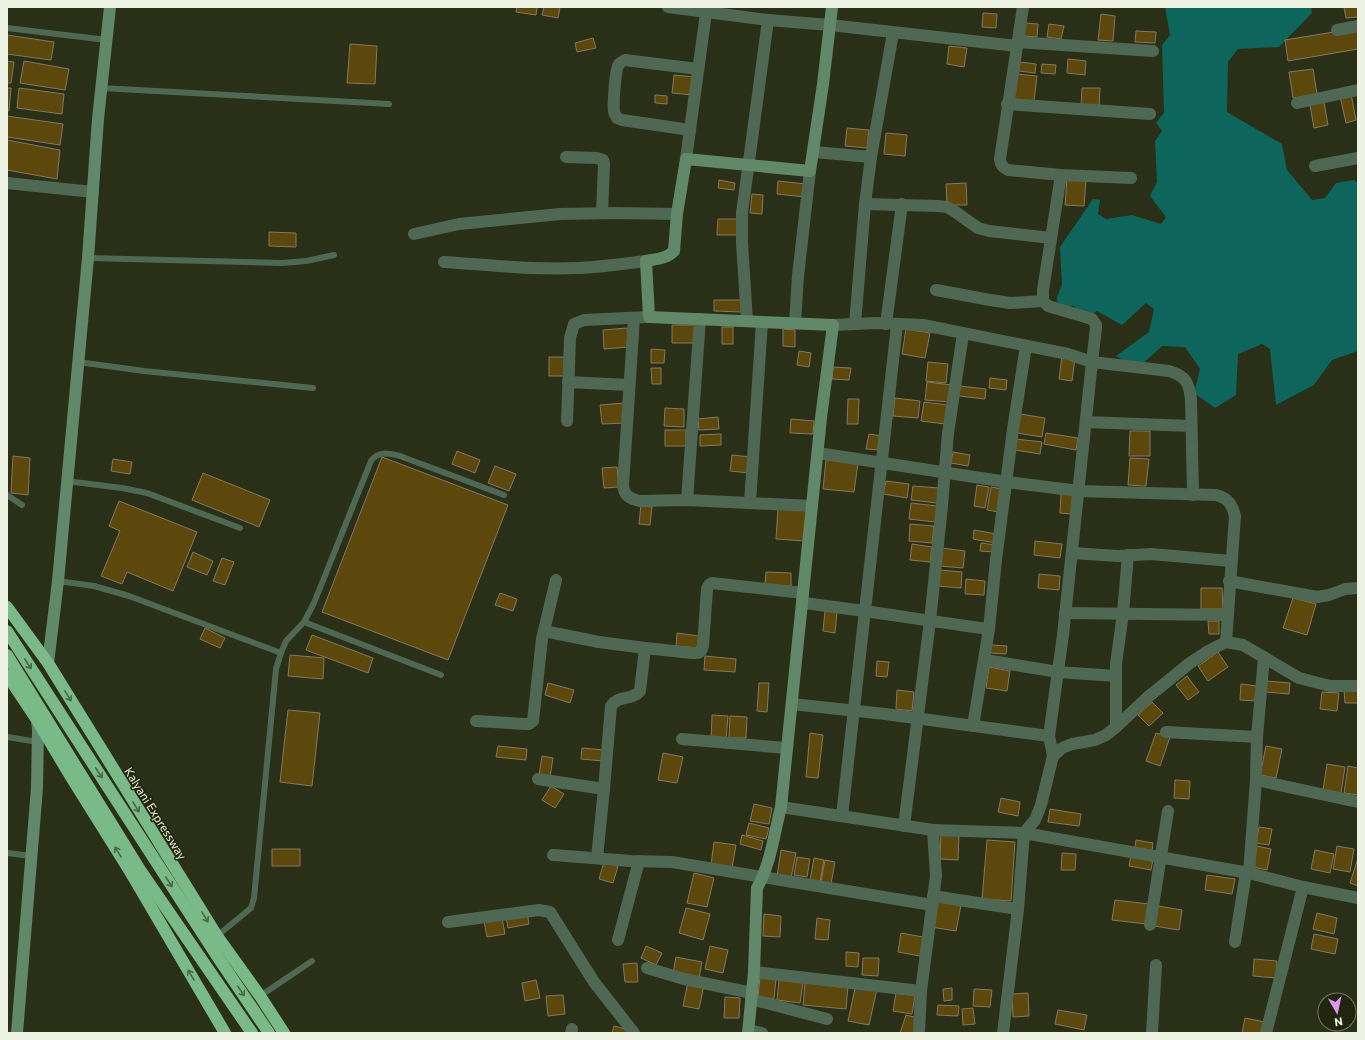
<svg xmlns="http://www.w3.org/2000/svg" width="1365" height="1040" viewBox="0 0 1365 1040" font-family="Commissioner,sans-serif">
<rect width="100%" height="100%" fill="#2a2f17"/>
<polygon fill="#0e655b" points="1165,7 1311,7 1312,13 1279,47 1238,49 1228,62 1227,112 1282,144 1287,170 1312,200 1325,198 1336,183 1354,180 1358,183 1358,351 1332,360 1314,385 1276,405 1270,349 1262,344 1238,354 1236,395 1215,408 1194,393 1200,369 1185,347 1162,346 1138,368 1116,356 1149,332 1154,309 1146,303 1122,325 1097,311 1085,318 1074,306 1058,306 1057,297 1062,285 1060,247 1093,199 1100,200 1098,214 1106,219 1132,215 1161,224 1166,217 1150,196 1157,182 1155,141 1162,131 1156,123 1164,113 1162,45 1170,35"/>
<g fill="#5c470c" stroke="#85785e">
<polygon points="517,7 537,7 536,15 516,12"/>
<polygon points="544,7 560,7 558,18 542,15"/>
<polygon points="1344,7 1358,7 1358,17 1346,18"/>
<polygon points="983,13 997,14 996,28 982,27"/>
<polygon points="1101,14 1115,16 1113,41 1098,40"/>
<polygon points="1025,23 1038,24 1037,37 1024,36"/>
<polygon points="1049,24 1064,26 1061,39 1047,37"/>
<polygon points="1358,28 1358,49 1288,61 1285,40"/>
<polygon points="1136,31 1156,32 1155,43 1135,42"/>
<polygon points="7,35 54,42 51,60 7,54"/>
<polygon points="593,38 596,48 577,52 575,43"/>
<polygon points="350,44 377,46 375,84 347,83"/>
<polygon points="949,46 967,48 964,67 947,64"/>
<polygon points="1068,59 1086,61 1085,75 1067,73"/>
<polygon points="7,61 14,62 11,83 7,83"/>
<polygon points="24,61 69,69 65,90 20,83"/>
<polygon points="1020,62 1036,64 1035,73 1019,71"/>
<polygon points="1042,64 1056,65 1055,74 1041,73"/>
<polygon points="1313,69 1317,94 1293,98 1289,72"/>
<polygon points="1016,74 1037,76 1034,101 1013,99"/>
<polygon points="674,75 695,77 693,95 672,93"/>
<polygon points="7,88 11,88 9,111 7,111"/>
<polygon points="19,88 64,94 62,114 17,108"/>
<polygon points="1082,88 1100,88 1099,108 1081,107"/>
<polygon points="1351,94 1356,120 1346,123 1340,96"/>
<polygon points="655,95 667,96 667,104 655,103"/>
<polygon points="1324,102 1328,125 1314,128 1310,105"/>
<polygon points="7,116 63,124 60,145 7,137"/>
<polygon points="847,128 869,130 867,148 845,146"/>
<polygon points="886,133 907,135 905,156 884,154"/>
<polygon points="7,140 60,150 57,179 7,170"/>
<polygon points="1067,178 1086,180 1084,206 1065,205"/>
<polygon points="719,180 735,183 734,190 718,188"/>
<polygon points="778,181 806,184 805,197 777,194"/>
<polygon points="966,183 967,205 947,205 946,184"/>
<polygon points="752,194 763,195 762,214 750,213"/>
<polygon points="718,219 737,219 737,235 717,235"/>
<polygon points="269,232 296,233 296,247 269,246"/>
<polygon points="714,300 742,300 741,312 714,311"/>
<polygon points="672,325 695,325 694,343 672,343"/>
<rect x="722" y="327" width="11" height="17"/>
<polygon points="627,328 629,347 604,349 603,330"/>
<polygon points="783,329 795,330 795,347 783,346"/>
<polygon points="906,329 930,333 925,358 902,354"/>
<polygon points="651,349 665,350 664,363 651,363"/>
<polygon points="799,351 811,353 809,367 797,365"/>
<polygon points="1062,356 1075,358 1072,381 1059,379"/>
<rect x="549" y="357" width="18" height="19"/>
<polygon points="928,362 948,364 946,383 926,381"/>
<polygon points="833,367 851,368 849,380 832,379"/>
<polygon points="651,368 661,368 661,384 652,384"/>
<polygon points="990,378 1007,380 1006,390 989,388"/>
<polygon points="927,382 952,385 950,402 925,400"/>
<polygon points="960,386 986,389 985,399 959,396"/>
<polygon points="895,398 920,401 918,418 893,416"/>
<polygon points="848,399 859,399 858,424 847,424"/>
<polygon points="924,402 948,405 945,424 921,421"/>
<polygon points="624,403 626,423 602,424 600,405"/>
<polygon points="665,408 684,409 684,427 664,426"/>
<polygon points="1020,414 1045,418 1042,437 1017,433"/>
<polygon points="718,417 719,429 699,430 698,419"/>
<polygon points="791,419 814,421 813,434 790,433"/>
<rect x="665" y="430" width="21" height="16"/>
<polygon points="1130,431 1150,431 1150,456 1129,456"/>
<polygon points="1046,433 1078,438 1076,450 1044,444"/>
<polygon points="721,434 721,445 700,446 700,435"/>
<polygon points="869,434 882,436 880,450 866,449"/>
<polygon points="1016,439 1042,442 1040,454 1015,450"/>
<polygon points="457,451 480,460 475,473 452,464"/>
<polygon points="953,452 970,455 968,466 951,463"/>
<polygon points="732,455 751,457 749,473 730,471"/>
<polygon points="13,456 30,458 28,495 11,493"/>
<polygon points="382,457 508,505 448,660 322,612"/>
<polygon points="1130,458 1149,459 1146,486 1128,485"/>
<polygon points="113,459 132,462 130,474 111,471"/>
<polygon points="826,460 858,463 854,492 823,489"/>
<polygon points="495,466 516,474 509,491 488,483"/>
<polygon points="617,467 619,487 604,488 602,468"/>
<polygon points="203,473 270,500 259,527 192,500"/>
<polygon points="886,481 909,484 907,498 883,494"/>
<polygon points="977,485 989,487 985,508 974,506"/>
<polygon points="913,486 939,488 937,503 911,500"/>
<polygon points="991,487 1003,489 999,512 987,510"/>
<polygon points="1061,494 1073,495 1072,514 1060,513"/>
<polygon points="119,501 197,532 173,591 127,572 122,584 101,576 120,531 109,526"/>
<polygon points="911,503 937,506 935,522 909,519"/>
<polygon points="641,505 652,507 650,525 639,524"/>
<polygon points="778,507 807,509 805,541 776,539"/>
<polygon points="910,524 934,526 932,543 909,541"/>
<polygon points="974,530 997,534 996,543 973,539"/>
<polygon points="1035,541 1062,544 1060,558 1034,555"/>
<polygon points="981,543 995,545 994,552 980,551"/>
<polygon points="912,544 932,547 930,562 910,560"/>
<polygon points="942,548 965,551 963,568 940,566"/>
<polygon points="193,552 213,561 207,575 187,567"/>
<polygon points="222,558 234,562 225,585 213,581"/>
<polygon points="940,570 962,572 961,588 938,586"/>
<polygon points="766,572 791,573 791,586 765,585"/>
<polygon points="1039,574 1060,576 1059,590 1038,588"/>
<polygon points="966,579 985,581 984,595 965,594"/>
<polygon points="1201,588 1222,588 1223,609 1201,609"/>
<polygon points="500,593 517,599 513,611 495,605"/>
<polygon points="1293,598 1316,604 1307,635 1283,628"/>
<polygon points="825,611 837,612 835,633 823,631"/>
<polygon points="1208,621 1219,621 1219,634 1209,634"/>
<polygon points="205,628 225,638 220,648 200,639"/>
<polygon points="677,633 699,636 697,648 676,646"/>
<polygon points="312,635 373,658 368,673 306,650"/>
<polygon points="991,645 1007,646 1006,654 990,653"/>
<polygon points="1218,652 1228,667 1208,681 1198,666"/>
<polygon points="290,655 324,658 323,679 288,676"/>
<polygon points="705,656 736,659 735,672 704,670"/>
<polygon points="877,661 889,662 887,677 876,676"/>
<polygon points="989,667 1010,671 1007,691 986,688"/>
<polygon points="1187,676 1199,692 1188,700 1176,685"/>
<polygon points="1267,681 1290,683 1289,694 1266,692"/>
<polygon points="548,683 574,690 570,703 545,695"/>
<polygon points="759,683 769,683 767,712 757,711"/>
<polygon points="1241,684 1257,686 1256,701 1240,700"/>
<polygon points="1358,689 1358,703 1345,703 1344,690"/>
<polygon points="897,690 914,692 912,711 896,709"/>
<polygon points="1322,692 1339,693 1337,711 1320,709"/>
<polygon points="1152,702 1163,713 1149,726 1138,715"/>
<polygon points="288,710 320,713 312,786 280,782"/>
<polygon points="712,715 728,716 726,740 711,739"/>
<polygon points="730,716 747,717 746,738 729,738"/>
<polygon points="810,733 823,735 818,778 806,777"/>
<polygon points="1156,733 1170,737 1160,766 1146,761"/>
<polygon points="498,746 527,749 526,760 496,757"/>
<polygon points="1266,746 1282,749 1276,778 1260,775"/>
<polygon points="582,748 604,750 603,761 581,759"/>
<polygon points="663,753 683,757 677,783 658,780"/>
<polygon points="542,756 553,758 550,777 539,776"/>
<polygon points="1327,764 1345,767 1341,793 1323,790"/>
<polygon points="1348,766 1358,768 1358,795 1344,793"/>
<polygon points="1175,780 1190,781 1189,799 1174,798"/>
<polygon points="551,786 564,794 555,808 542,800"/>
<polygon points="1001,798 1020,802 1018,816 998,812"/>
<polygon points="754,804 772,808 769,824 750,821"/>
<polygon points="1050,809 1081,814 1079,826 1048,822"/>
<polygon points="749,823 769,828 766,839 746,835"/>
<polygon points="1259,827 1272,829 1269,845 1256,843"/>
<polygon points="941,834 959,834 958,860 940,859"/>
<polygon points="742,835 763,841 761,850 740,844"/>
<polygon points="987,840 1015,842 1011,901 982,899"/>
<polygon points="1136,840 1153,843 1152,851 1135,848"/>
<polygon points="714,842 736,845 732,868 711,865"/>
<polygon points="1257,846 1271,849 1267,870 1253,867"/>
<polygon points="1337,846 1354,849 1350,872 1333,869"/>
<rect x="272" y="849" width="28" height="17"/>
<polygon points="781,850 796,853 791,878 777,876"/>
<polygon points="1315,850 1334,854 1330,873 1311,869"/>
<polygon points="1062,853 1076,854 1075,870 1061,870"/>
<polygon points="1131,855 1153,859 1151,870 1129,866"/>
<polygon points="797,857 810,859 807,877 794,875"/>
<polygon points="814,858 824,860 820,882 810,880"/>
<polygon points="1358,858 1358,886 1350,883"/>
<polygon points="825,860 835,862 831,884 821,882"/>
<polygon points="604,862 618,866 613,883 599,879"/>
<polygon points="694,873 714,878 707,907 687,903"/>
<polygon points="1207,875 1235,879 1232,894 1205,890"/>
<polygon points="936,900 961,905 956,931 931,927"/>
<polygon points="1115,900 1149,904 1146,924 1112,920"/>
<polygon points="1158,906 1182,910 1179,930 1154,926"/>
<polygon points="686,908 710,914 703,940 679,933"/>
<polygon points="527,912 529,924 508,928 506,916"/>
<polygon points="1317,913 1337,918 1334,934 1313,929"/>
<polygon points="764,914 781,916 780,937 763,936"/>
<polygon points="502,918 505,934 487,937 484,921"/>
<polygon points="817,918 830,920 828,940 815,939"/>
<polygon points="901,933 923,937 920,956 898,952"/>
<polygon points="1314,934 1338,939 1335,954 1311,949"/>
<polygon points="646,946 662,953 656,965 641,958"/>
<polygon points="710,946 728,950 723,973 705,969"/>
<polygon points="846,952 859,953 858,967 846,966"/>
<polygon points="676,957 702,962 699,978 673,973"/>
<polygon points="863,958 879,958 878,976 862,975"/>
<polygon points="1254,959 1277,961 1276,978 1253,976"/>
<polygon points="637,963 638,982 625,982 623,964"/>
<polygon points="760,977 776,979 774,999 758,997"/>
<polygon points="536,980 540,998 525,1001 522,983"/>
<polygon points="779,980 803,983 800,1003 777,1000"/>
<polygon points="688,982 704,985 699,1009 683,1006"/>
<polygon points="805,983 848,986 846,1009 803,1005"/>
<polygon points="856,984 877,989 869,1025 848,1021"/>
<polygon points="952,988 952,1000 944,1001 943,989"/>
<polygon points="974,989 992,990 990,1007 973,1006"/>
<polygon points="896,993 915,996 912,1014 893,1011"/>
<polygon points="1028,993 1029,1016 1013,1017 1012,994"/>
<polygon points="563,995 565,1014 548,1016 546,996"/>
<polygon points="725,997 740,998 739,1018 724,1018"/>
<polygon points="938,1005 959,1006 958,1016 937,1015"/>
<polygon points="973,1008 975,1024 963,1025 962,1009"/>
<polygon points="1058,1010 1087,1015 1084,1030 1055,1024"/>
<polygon points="906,1015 918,1018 914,1033 900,1033"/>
<polygon points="1245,1018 1265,1022 1263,1033 1242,1033"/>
<polygon points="614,1026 629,1030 628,1033 612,1033"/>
</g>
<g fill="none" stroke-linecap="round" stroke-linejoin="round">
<g stroke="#4f6854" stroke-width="6">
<polyline points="7,28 107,40"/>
<polyline points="101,88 389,104"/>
<polyline points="88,258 282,263 306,261 334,255"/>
<polyline points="78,362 144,371 313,388"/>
<polyline points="66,481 122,488 147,493 240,528"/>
<polyline points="7,495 22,505"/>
<polyline points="58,581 94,586 129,596 281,653"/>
<polyline points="304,622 441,675"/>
<polyline points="7,737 38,742"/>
<polyline points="7,853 31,856"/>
<path d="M217 936 251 908 254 898 276 669 281 653 286 641 304 622 314 603 371 461C378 451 389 453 400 456L504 495"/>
<polyline points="260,996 312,961"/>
</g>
<g stroke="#4f6854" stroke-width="12">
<polyline points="668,7 768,20 830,25 1017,46"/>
<path d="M1023 7 1000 159C1001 165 1002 167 1008 170L1061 175 1131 178"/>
<polyline points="1337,30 1358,26"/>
<polyline points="1017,42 1153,51"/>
<polyline points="1297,103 1358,90"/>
<polyline points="1007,104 1150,114"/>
<path d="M690 130 622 120 617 118C616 116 614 113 614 112 613 105 615 68 619 64 621 62 623 61 625 60L698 69"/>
<polyline points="814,152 871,157"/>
<polyline points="566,157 597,158 603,160 604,164 602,213"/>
<polyline points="686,159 706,13"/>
<polyline points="1315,166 1358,158"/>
<path d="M1061 175 1043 290V301L1048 306 1092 319 1096 325V328L1092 362 1169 371C1186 376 1189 383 1191 399L1193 495"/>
<polyline points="7,183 93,192"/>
<polyline points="865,204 938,206 947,207 954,211 978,228 989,231 1051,238"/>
<polyline points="414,234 459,224 560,214 615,213 677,214"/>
<path d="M444 262C488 265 534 270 579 268 601 267 623 264 646 261"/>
<polyline points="936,290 990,300 1010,303 1043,301"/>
<path d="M634 318 623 485C624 496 630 499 640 501L687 500 812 506"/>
<polyline points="747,321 742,243 742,213 768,20"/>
<polyline points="795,323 798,276 810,171"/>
<polyline points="855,324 865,204 871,157 893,33"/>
<polyline points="886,324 902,204"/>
<polyline points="833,325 876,323 923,325 1068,354 1092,362 1063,635 1049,736 1053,756"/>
<polyline points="568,382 629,385"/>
<polyline points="567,421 570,338 574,324 584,320 649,317"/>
<polyline points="1086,422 1191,426"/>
<path d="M818 453 1007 482 1079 491 1216 495C1228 498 1232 504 1235 516L1226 642"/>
<polyline points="687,500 700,319"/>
<polyline points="750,503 762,322"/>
<polyline points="1072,553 1118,556 1151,554 1231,561"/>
<polyline points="1229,581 1317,597 1329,595 1345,589 1358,588"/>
<path d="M803 603C865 610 927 621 989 629"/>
<polyline points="1065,613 1227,615"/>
<polyline points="544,631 599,642 645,648"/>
<polyline points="985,660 1058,672 1116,676"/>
<polyline points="792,704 885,714 1049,736"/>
<polyline points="476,721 525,724 529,724 533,721 542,639 556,580"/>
<polyline points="973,726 989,629 996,560 1013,429 1026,346"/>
<polyline points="1116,727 1116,664 1123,613 1128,555"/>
<polyline points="1166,732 1257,737 1264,657"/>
<polyline points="682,739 786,748"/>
<polyline points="538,779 604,789"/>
<polyline points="1256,780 1358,802"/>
<polyline points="781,807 933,830"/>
<polyline points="842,816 897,325"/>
<polyline points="904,826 930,621 942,506 948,433 963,334"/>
<polyline points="553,855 631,861 672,862 932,905"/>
<path d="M597 858 604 789 611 706C620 694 632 701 640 691L645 648 692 653H698L701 651 703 646 707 589 709 585 712 583 803 593"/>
<polyline points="1249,873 1256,780 1257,737"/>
<polyline points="933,896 1018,909"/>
<polyline points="448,922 539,910 550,912 594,982 634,1033"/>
<polyline points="1150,925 1168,811"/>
<polyline points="618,940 639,861"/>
<polyline points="1235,942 1246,872"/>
<polyline points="647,968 684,979 752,993"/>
<polyline points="754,972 921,991"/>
<polyline points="751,999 827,1019"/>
<polyline points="749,1030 762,1033"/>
<polyline points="571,1033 572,1029"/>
<polyline points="919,1033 921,991 936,876 933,830 1024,833 1035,820 1041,805 1053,756 1062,748 1072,744 1095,740 1106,735 1116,727 1148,697 1190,663 1208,651 1226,642 1243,645 1299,678 1330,686 1358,686"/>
<polyline points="1003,1033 1018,909 1024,833 1249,873 1303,887 1358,898"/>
<polyline points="1152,1033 1156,965"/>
<polyline points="1266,1033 1303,887"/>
</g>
<g stroke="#618969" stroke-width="12">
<polyline points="48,663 58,581 88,258 98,119 110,7"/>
<polyline points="17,1033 37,788 38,730 37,720"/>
<path d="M748 1033 754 972 757 888C771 863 774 834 781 807L821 418 833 325 649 317 646 261C656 259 666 259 674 251L677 214 686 159 810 171 823 84 832 7"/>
</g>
<g stroke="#7aba88" stroke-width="12">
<polyline points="7,607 48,663 217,936 260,996 284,1033"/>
<polyline points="7,631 217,956 269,1033"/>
<polyline points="7,655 140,870 252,1033"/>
<polyline points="7,675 37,720 71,777 128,868 225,1033"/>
</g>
</g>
<defs><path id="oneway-shaft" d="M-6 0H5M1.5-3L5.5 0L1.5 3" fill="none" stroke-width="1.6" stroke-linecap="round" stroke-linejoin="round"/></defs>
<g stroke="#496844">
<use href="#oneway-shaft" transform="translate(28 664) rotate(57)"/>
<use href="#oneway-shaft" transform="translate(68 696) rotate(58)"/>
<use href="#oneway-shaft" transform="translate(99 773) rotate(57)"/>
<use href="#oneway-shaft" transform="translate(136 807) rotate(58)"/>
<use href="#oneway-shaft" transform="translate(118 852) rotate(-122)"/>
<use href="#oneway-shaft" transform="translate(169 882) rotate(57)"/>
<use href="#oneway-shaft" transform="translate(205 917) rotate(58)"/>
<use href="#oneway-shaft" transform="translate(191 975) rotate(-120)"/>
<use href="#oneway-shaft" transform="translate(241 991) rotate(56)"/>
</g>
<g text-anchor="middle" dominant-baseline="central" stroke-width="3" stroke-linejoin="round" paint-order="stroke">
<g font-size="12" fill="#eef2e2" stroke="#21250d">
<text transform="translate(156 813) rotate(58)">Kalyani Expressway</text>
</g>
</g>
<rect width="1365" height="1040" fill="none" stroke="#eef2e2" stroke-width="16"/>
<g transform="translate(1337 1012) rotate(171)"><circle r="19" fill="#21250d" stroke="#737762"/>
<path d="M0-3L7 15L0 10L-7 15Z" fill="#df98f2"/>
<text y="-6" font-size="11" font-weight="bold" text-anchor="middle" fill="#eef2e2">N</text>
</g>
</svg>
